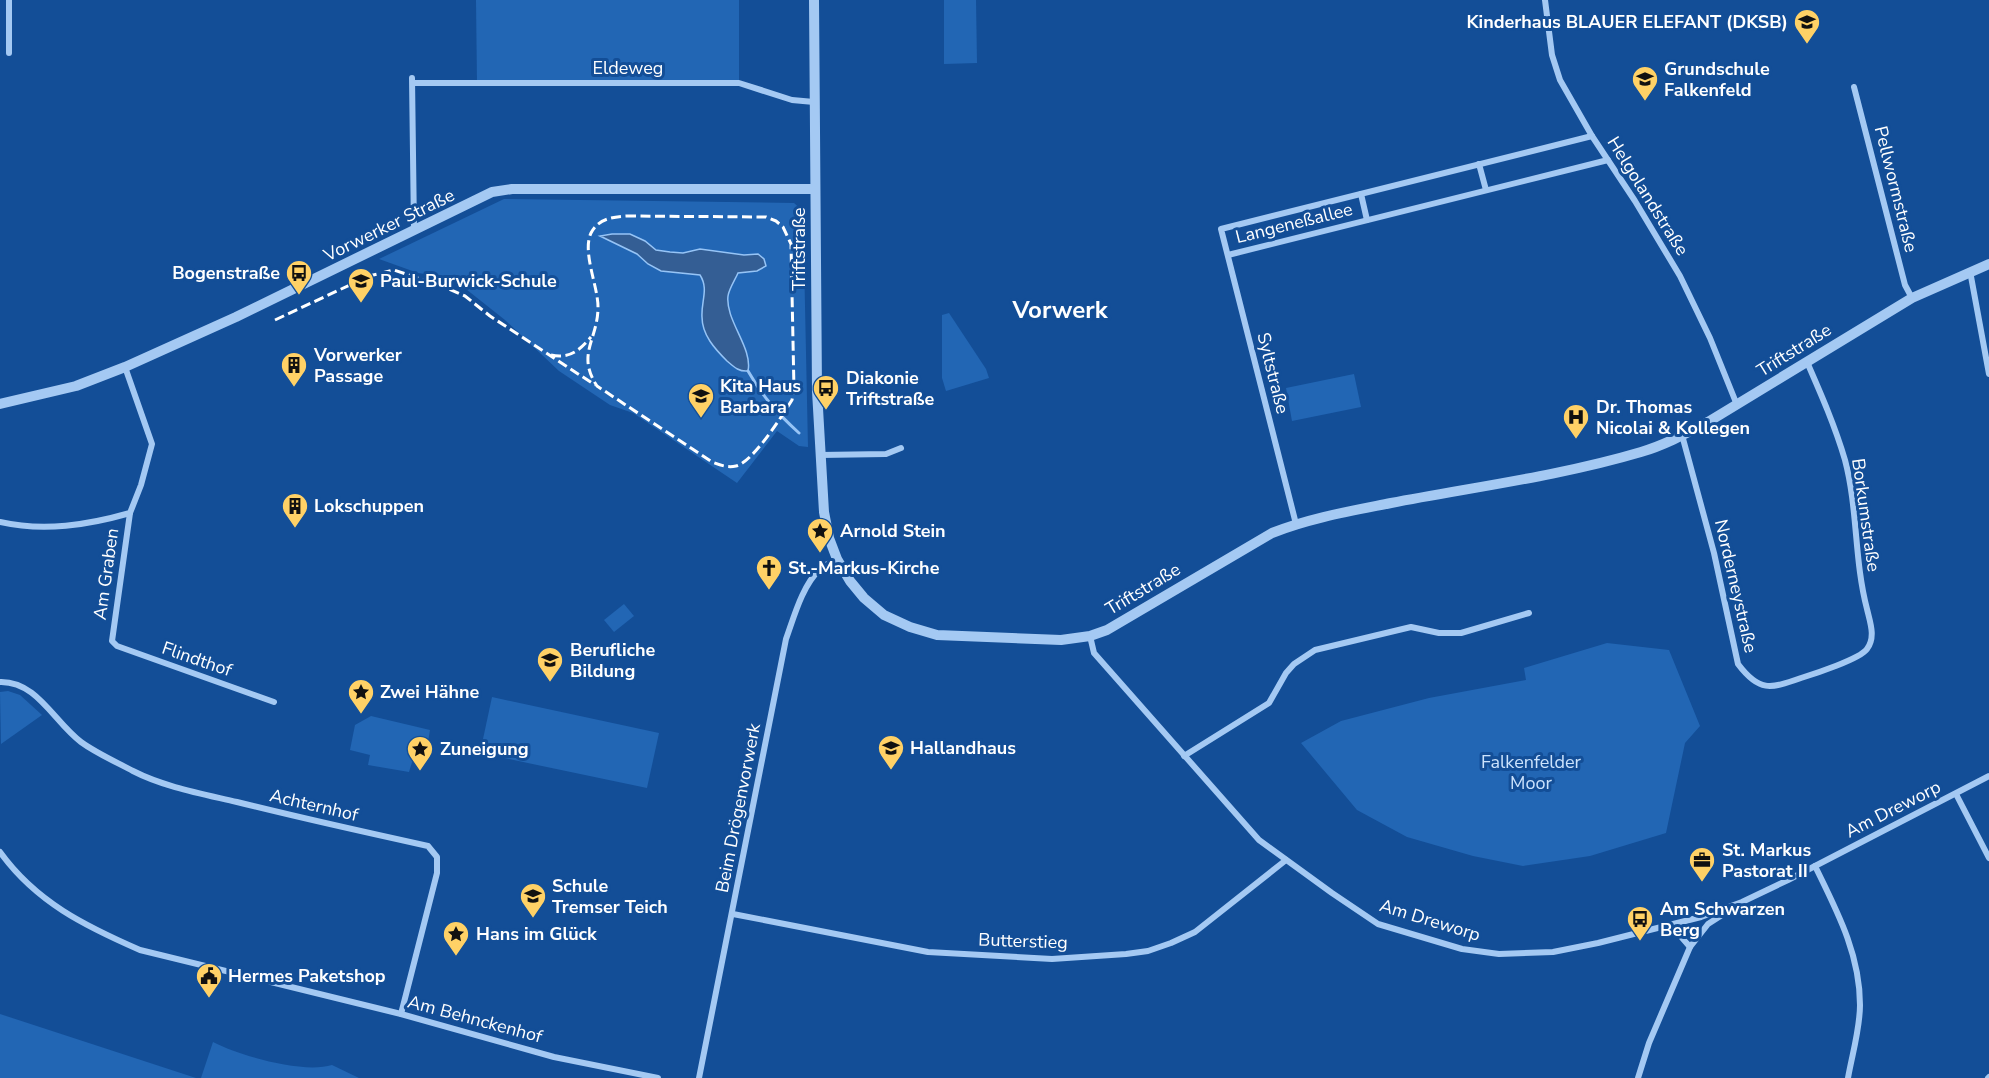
<svg xmlns="http://www.w3.org/2000/svg" width="1989" height="1078" viewBox="0 0 1989 1078" font-family="'Nunito Sans',sans-serif">
<rect width="100%" height="100%" fill="#134e97"/>
<g fill="#2266b4">
<polygon points="476,0 739,0 739,83 477,83"/>
<polygon points="944,0 976,0 977,63 944,64"/>
<polygon points="504,199 794,203 803,211 808,447 799,446 777,431 737,483 633,413 610,405 559,371 505,320 452,278 418,273 379,259"/>
<polygon points="949,313 986,369 989,378 946,391 942,378 942,315"/>
<polygon points="1354,374 1361,407 1292,421 1286,388"/>
<polygon points="624,604 634,616 614,632 604,620"/>
<polygon points="1607,643 1669,650 1700,726 1685,743 1666,833 1590,856 1523,866 1473,856 1407,837 1357,810 1301,743 1341,721 1429,698 1526,680 1524,668"/>
<polygon points="8,691 20,695 42,715 1,744 0,692"/>
<polygon points="492,697 659,733 647,788 480,753"/>
<polygon points="371,716 430,730 426,754 416,749 409,772 368,765 370,755 350,750 355,725"/>
<polygon points="0,1014 196,1078 0,1078"/>
<path d="M213 1042C240 1056 303 1074 332 1065L359 1078H201Z"/>
</g>
<path fill="#345e94" stroke="#96c4f6" stroke-width="1.5" d="M612 234H630L645 241 656 250 670 252 683 253 700 249 744 255 758 254 764 259 766 266 757 271 738 273C735 280 729 289 728 296 725 320 753 348 748 371 739 372 734 367 727 361 715 349 702 335 702 317 701 301 709 289 700 275L661 271 648 264 637 254 600 236Z"/>
<g fill="none" stroke-linecap="round" stroke-linejoin="round">
<path stroke="#96c4f6" stroke-width="3" d="M748 371C763 397 777 413 799 433"/>
<g stroke="#a4c9f3" stroke-width="6">
<polyline points="9,0 9,53"/>
<polyline points="1545,0 1552,55 1560,80 1592,136 1635,201 1680,276 1710,338 1737,405"/>
<polyline points="412,78 414,230"/>
<polyline points="413,83 739,83 792,100 814,102"/>
<polyline points="1854,87 1905,285 1912,298"/>
<polyline points="1479,164 1486,190"/>
<polyline points="1361,194 1367,220"/>
<polyline points="1228,255 1608,160"/>
<polyline points="1970,271 1989,374"/>
<path d="M1682 435 1714 553 1738 664C1759 692 1770 689 1801 678 1814 674 1860 659 1867 649 1876 637 1870 622 1867 609 1854 560 1858 509 1845 460 1835 426 1821 394 1807 362"/>
<polyline points="820,455 886,454 901,448"/>
<polyline points="130,513 112,641 117,646 274,702"/>
<path d="M0 522C44 532 88 525 130 513L141 485 152 444 125 367"/>
<polyline points="1296,524 1221,229 1592,136"/>
<polyline points="1090,636 1094,653 1259,840 1332,893 1378,924 1462,949 1499,954 1553,952 1598,943 1701,917 1742,902 1788,880 1989,776"/>
<path d="M0 682C37 681 54 722 81 742 96 753 116 762 133 771 164 787 203 794 237 802 301 818 364 832 428 846L437 857V873L401 1014"/>
<polyline points="1184,756 1269,703 1286,673 1294,664 1315,650 1411,627 1439,633 1461,633 1529,613"/>
<polyline points="1956,794 1989,858"/>
<path d="M0 852C36 902 85 926 140 950L401 1014 554 1057 658 1078"/>
<path d="M1815 866C1837 911 1860 954 1860 1005 1860 1029 1852 1055 1848 1078"/>
<polyline points="733,914 928,952 1052,959 1126,954 1148,951 1171,943 1195,932 1286,860"/>
<polyline points="1671,925 1690,947"/>
<path d="M699 1078 786 639C794 617 802 586 820 569 825 565 831 562 837 559"/>
<polyline points="1638,1078 1649,1043 1690,947 1708,924 1736,906"/>
<polyline points="1988,1078 1989,1077"/>
</g>
<g stroke="#a4c9f3" stroke-width="10">
<path d="M814 0 817 391 824 512 829 538 837 559 850 581 864 598 884 615 910 627 937 635 1061 640 1090 636 1107 630 1272 533C1310 518 1351 511 1391 503 1474 487 1560 476 1641 452 1665 445 1687 433 1708 422L1912 298 1989 264"/>
<polyline points="0,404 76,386 125,367 236,317 492,192 512,189 815,189"/>
</g>
<g stroke="#fff" stroke-width="3" stroke-dasharray="10 4.5" stroke-linecap="butt">
<path d="M626 216 766 217 776 221 783 227 791 244 794 390 792 400C782 416 753 462 736 466 727 468 720 465 712 462L597 386C576 354 598 340 598 307 598 286 582 252 591 233 598 219 612 217 626 216Z"/>
<polyline points="275,320 369,276 394,270 444,287 465,296 490,316 595,385"/>
<path d="M551 355C570 359 580 350 591 337"/>
</g>
</g>
<defs>
<g id="school-pin" transform="scale(1.35)"><path d="M0 17L-7.5 6A9.5 9.5 0 1 1 7.5 6Z" fill="#ffd166" stroke="#134e97"/><path d="M0-5L7-2L0 1L-7-2ZM-4 1L0 2.5L4 1V4Q0 6-4 4Z" fill="#111"/></g>
<g id="bus-pin" transform="scale(1.35)"><path d="M0 17L-7.5 6A9.5 9.5 0 1 1 7.5 6Z" fill="#ffd166" stroke="#134e97"/><path d="M-5-6H5V4H4V6H2V4H-2V6H-4V4H-5ZM-3.5-4V0h7V-4ZM-3.5 1.2v1.5H-2V1.2ZM2 1.2v1.5H3.5V1.2Z" fill="#111"/></g>
<g id="building-pin" transform="scale(1.35)"><path d="M0 17L-7.5 6A9.5 9.5 0 1 1 7.5 6Z" fill="#ffd166" stroke="#134e97"/><path d="M-4-6H4V6H1V3H-1V6H-4ZM-2.5-4.3h1.7v1.8h-1.7ZM.8-4.3h1.7v1.8H.8ZM-2.5-1h1.7V.8h-1.7ZM.8-1h1.7V.8H.8Z" fill="#111"/></g>
<g id="hospital-pin" transform="scale(1.35)"><path d="M0 17L-7.5 6A9.5 9.5 0 1 1 7.5 6Z" fill="#ffd166" stroke="#134e97"/><path d="M-5-5h3v3.5h4V-5h3V5h-3V1.5h-4V5h-3Z" fill="#111"/></g>
<g id="sight-pin" transform="scale(1.35)"><path d="M0 17L-7.5 6A9.5 9.5 0 1 1 7.5 6Z" fill="#ffd166" stroke="#134e97"/><path d="M0-6L1.8-2.2L6-1.7L2.9 1.2L3.7 5.4L0 3.3L-3.7 5.4L-2.9 1.2L-6-1.7L-1.8-2.2Z" fill="#111"/></g>
<g id="church-pin" transform="scale(1.35)"><path d="M0 17L-7.5 6A9.5 9.5 0 1 1 7.5 6Z" fill="#ffd166" stroke="#134e97"/><path d="M-1.2-6h2.4v3.5h3.3v2.4h-3.3V6h-2.4V-.1h-3.3v-2.4h3.3Z" fill="#111"/></g>
<g id="office-pin" transform="scale(1.35)"><path d="M0 17L-7.5 6A9.5 9.5 0 1 1 7.5 6Z" fill="#ffd166" stroke="#134e97"/><path d="M-6-3h4V-5.5h4V-3h4V5H-6ZM-1-4.5V-3h2v-1.5ZM-6 0V1H6V0Z" fill="#111"/></g>
<g id="civic-pin" transform="scale(1.35)"><path d="M0 17L-7.5 6A9.5 9.5 0 1 1 7.5 6Z" fill="#ffd166" stroke="#134e97"/><path d="M-.6-6.5H3V-4.5H.6V-3L4-1V1h2V6H-6V1h2V-1L-.6-3ZM-1.2 2.5V6h2.4V2.5Z" fill="#111"/></g>
</defs>
<g fill-rule="evenodd">
<use href="#school-pin" x="1807" y="22"/>
<use href="#school-pin" x="1645" y="79"/>
<use href="#bus-pin" x="299" y="273"/>
<use href="#school-pin" x="361" y="281"/>
<use href="#building-pin" x="294" y="365"/>
<use href="#bus-pin" x="826" y="388"/>
<use href="#school-pin" x="701" y="396"/>
<use href="#hospital-pin" x="1576" y="417"/>
<use href="#building-pin" x="295" y="506"/>
<use href="#sight-pin" x="820" y="531"/>
<use href="#church-pin" x="769" y="568"/>
<use href="#school-pin" x="550" y="660"/>
<use href="#sight-pin" x="361" y="692"/>
<use href="#school-pin" x="891" y="748"/>
<use href="#sight-pin" x="420" y="749"/>
<use href="#office-pin" x="1702" y="860"/>
<use href="#school-pin" x="533" y="896"/>
<use href="#bus-pin" x="1640" y="919"/>
<use href="#sight-pin" x="456" y="934"/>
<use href="#civic-pin" x="209" y="976"/>
</g>
<g text-anchor="middle" dominant-baseline="central" stroke-width="6" stroke-linejoin="round" paint-order="stroke">
<g font-size="18" font-weight="bold" fill="#fff" stroke="#134e97" text-anchor="start">
<text x="1788" y="22" text-anchor="end">Kinderhaus BLAUER ELEFANT (DKSB)</text>
<text x="1664" y="69">Grundschule<tspan x="1664" dy="21">Falkenfeld</tspan></text>
<text x="280" y="273" text-anchor="end">Bogenstraße</text>
<text x="380" y="281">Paul-Burwick-Schule</text>
<text x="314" y="355">Vorwerker<tspan x="314" dy="21">Passage</tspan></text>
<text x="846" y="378">Diakonie<tspan x="846" dy="21">Triftstraße</tspan></text>
<text x="720" y="386">Kita Haus<tspan x="720" dy="21">Barbara</tspan></text>
<text x="1596" y="407">Dr. Thomas<tspan x="1596" dy="21">Nicolai &amp; Kollegen</tspan></text>
<text x="314" y="506">Lokschuppen</text>
<text x="840" y="531">Arnold Stein</text>
<text x="788" y="568">St.-Markus-Kirche</text>
<text x="570" y="650">Berufliche<tspan x="570" dy="21">Bildung</tspan></text>
<text x="380" y="692">Zwei Hähne</text>
<text x="910" y="748">Hallandhaus</text>
<text x="440" y="749">Zuneigung</text>
<text x="1722" y="850">St. Markus<tspan x="1722" dy="21">Pastorat II</tspan></text>
<text x="552" y="886">Schule<tspan x="552" dy="21">Tremser Teich</tspan></text>
<text x="1660" y="909">Am Schwarzen<tspan x="1660" dy="21">Berg</tspan></text>
<text x="476" y="934">Hans im Glück</text>
<text x="228" y="976">Hermes Paketshop</text>
</g>
<g font-size="18" fill="#fff" stroke="#134e97">
<text x="628" y="68">Eldeweg</text>
<text transform="translate(1896 189) rotate(76)">Pellwormstraße</text>
<text transform="translate(1648 196) rotate(58)">Helgolandstraße</text>
<text transform="translate(1294 223) rotate(-14)">Langeneßallee</text>
<text transform="translate(389 225) rotate(-26)">Vorwerker Straße</text>
<text transform="translate(799 249) rotate(-90)">Triftstraße</text>
<text transform="translate(1794 350) rotate(-32)">Triftstraße</text>
<text transform="translate(1273 373) rotate(76)">Syltstraße</text>
<text transform="translate(1866 515) rotate(82)">Borkumstraße</text>
<text transform="translate(106 574) rotate(-82)">Am Graben</text>
<text transform="translate(1736 586) rotate(77)">Norderneystraße</text>
<text transform="translate(1143 589) rotate(-31)">Triftstraße</text>
<text transform="translate(197 659) rotate(19)">Flindthof</text>
<text transform="translate(314 805) rotate(13)">Achternhof</text>
<text transform="translate(738 808) rotate(-79)">Beim Drögenvorwerk</text>
<text transform="translate(1893 809) rotate(-27)">Am Dreworp</text>
<text transform="translate(1430 920) rotate(17)">Am Dreworp</text>
<text transform="translate(1023 941) rotate(2)">Butterstieg</text>
<text transform="translate(475 1019) rotate(15)">Am Behnckenhof</text>
</g>
<g font-size="18" fill="#cce3fd" stroke="#134e97">
<text x="1531" y="762">Falkenfelder<tspan x="1531" dy="21">Moor</tspan></text>
</g>
<g font-size="24" font-weight="bold" fill="#fff" stroke="#134e97">
<text x="1060" y="310">Vorwerk</text>
</g>
</g>
</svg>
